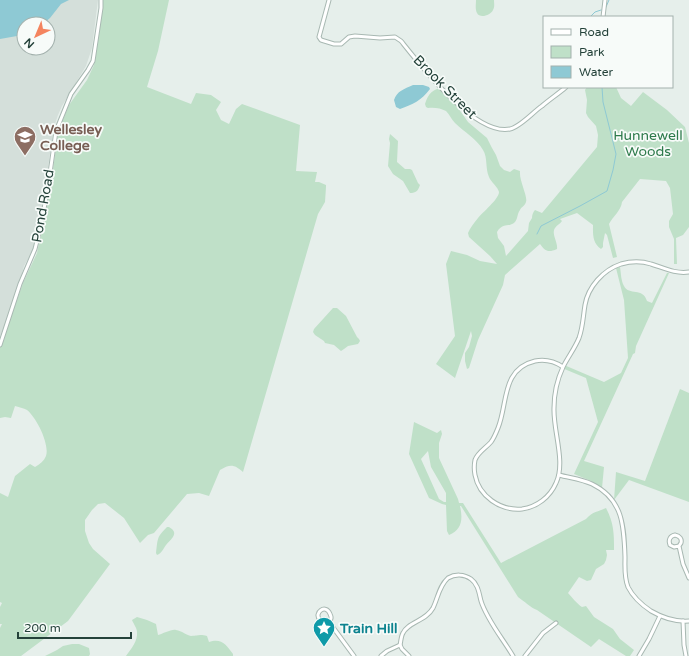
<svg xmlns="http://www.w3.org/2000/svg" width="689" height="656" viewBox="0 0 689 656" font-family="'Varela Round',sans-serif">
<rect width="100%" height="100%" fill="#e6efeb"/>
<polygon fill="#d4dfda" points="66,0 98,0 92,48 86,66 62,106 58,115 54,127 51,146 39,234 35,247 24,266 21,278 20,284 0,337 0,37 24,32 24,48 48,48 48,24 40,24 54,8"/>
<g fill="#bfe0c8" fill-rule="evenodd">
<path d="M103 0H169L158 51 147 87 191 104 196 93 211 95 221 102 216 110 221 120 229 124 236 109 242 104 300 125 296 171 317 172 315 182H319L326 185V187L325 202 318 214 243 472C234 464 230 464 220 470L209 496 199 493 187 494 154 533 148 535 140 543 124 518 105 503 98 504 92 510 85 520V531L89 543 93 549 110 564 68 621 21 656H0V628L2 624H0V607L2 603 0 602V493L8 497 15 476 30 464 35 467C40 464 44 461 46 456 50 444 36 417 27 410 24 408 18 407 15 406L11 418 5 417 0 418V347L23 283 37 253 52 177 58 132 69 105 87 80 94 65Z"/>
<path d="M476 0H494C494 3 495 7 493 10 491 15 480 19 477 13 475 9 476 4 476 0Z"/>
<path d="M587 87H616L621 98 631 106 643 92 667 110 685 127 689 143V227L683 235 676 238 677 264H674V239L669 227V221L673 214 670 188 666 181 640 179 622 202C621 211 613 216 609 224L617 257 613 258 607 235 605 233 603 243V247L601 249C592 243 593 233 593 225L577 213 560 219 562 221C560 224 557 225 555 228 551 234 558 242 557 249 548 253 545 251 540 244L505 275 503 285 478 340 469 368 467 369 465 361V353L469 347 472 336 471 331 455 378 436 364 455 336 446 264 451 251 467 255 480 261 497 264 490 256 469 237 468 233C470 228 474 223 478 218 482 213 499 199 499 192 498 187 491 182 489 177 485 168 488 158 483 150 477 139 464 132 455 123 451 119 450 115 446 111 441 108 433 107 428 108L426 107 425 104C428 94 433 88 444 88L446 91 468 122 487 138 492 148 496 155 500 166 504 170 510 172 514 169 520 171C519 181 528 196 526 202 525 206 521 207 520 210 517 214 518 218 515 222 509 228 503 222 497 232L498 238 504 246 506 256 528 231 529 223 532 218C532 215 533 212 535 210L542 213 597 147 598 135 596 126 588 117 586 113 587 100 585 90Z"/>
<path d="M390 134 398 141 397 162 405 169H410L412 170 418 183 420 185C418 191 416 193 410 193L403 181 393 174 388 166 390 143 389 139Z"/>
<path d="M620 267C621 273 621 281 624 286 629 296 643 287 647 301L652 303 667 273H669L636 346 635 353 633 354 584 461 604 467 602 488 591 481 574 474 598 422 586 378 562 368 564 365 604 382 621 373 628 358 624 300 616 268Z"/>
<polygon points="333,308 337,308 346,316 357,337 359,339 360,341 358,344 348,346 344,349 341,351 334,345 325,343 324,341 315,335 313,332 314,329"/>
<polygon points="680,389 689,393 689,502 629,480 614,500 616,472 645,481"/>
<path d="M414 422 437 433 441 430 442 434 439 443V458L458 499 459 503H463L501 563 586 519C593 511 598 512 606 508 614 523 614 534 614 550H606L607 555 606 560 604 564 596 569 591 580 587 581 579 577 568 593C572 597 577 604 582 607L586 606 594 617 613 629 620 639 634 650 630 656H626L599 639 591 647 537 610C531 608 524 601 518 597L461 506H460C463 519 462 530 449 535L447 531 446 505 442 504 429 498 409 454ZM428 451 431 467 446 493V502H444L439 499 421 459Z"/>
<path d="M167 527H169C180 533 171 539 166 545 163 549 162 553 157 555L156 553C158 539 156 538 167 527Z"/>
<path d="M137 617 147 620 156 624 158 635C163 634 171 629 176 630 182 631 186 635 191 636 199 636 199 634 207 636L209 642C222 638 226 645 233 654V656H126C131 649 138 641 137 632 137 628 133 623 132 620Z"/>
<polygon points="72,644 79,644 89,648 90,654 89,656 45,656 57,650 63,646"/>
</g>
<g fill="#8ec9d4">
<polygon points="0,0 69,0 61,4 50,18 43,24 24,24 24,33 17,36 0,39"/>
<path d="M413 85H423L429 87 430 89C421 101 413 104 400 109L396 107 394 100C397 91 404 89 413 85Z"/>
</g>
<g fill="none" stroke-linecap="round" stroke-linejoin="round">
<g stroke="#8ec9d4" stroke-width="1">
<polyline points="606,7 609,0"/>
<polyline points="590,17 595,12 601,10"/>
<polyline points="537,234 541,226 580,206 607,191 613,170 616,154 603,102 602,87"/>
</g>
<g stroke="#a8b8b2" stroke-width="5">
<g id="minor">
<path d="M329 0 319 37 321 40 334 44H341L349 37 355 36 380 38 395 37 401 41C421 66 475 136 510 129 520 127 533 112 542 106 550 99 558 94 566 87"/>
<polyline points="603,17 605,0"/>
<polyline points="0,345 20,284 35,249 41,225 48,187 56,131 71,94 88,70 93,61 101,8 101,0"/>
<path d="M563 367C554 361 545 359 535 361 501 369 508 404 498 428 496 433 494 438 491 442 486 448 478 452 475 460 474 465 474 470 475 475 479 496 500 511 522 509 537 507 550 497 556 483 566 462 553 431 554 408 554 394 557 380 563 367 568 357 575 348 579 338 583 327 583 317 585 305 588 287 603 270 621 264 631 261 642 261 651 264 664 268 675 274 689 272"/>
<path d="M559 475C570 478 581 479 592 484 623 499 624 526 625 557 625 567 624 577 628 587 633 597 642 605 651 611 663 618 675 622 689 621"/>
<path d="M679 546 674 547 670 545C668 540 670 536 675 535 680 536 682 539 681 543L679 546 683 564 689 578"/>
<polyline points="683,621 684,645 686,656"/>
<path d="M329 623C331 619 332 618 330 614 326 603 313 613 320 620 320 621 325 623 326 624L329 623 332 626 354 656"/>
<polyline points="400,645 402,649 409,656"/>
<path d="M381 656 387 651 400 645C401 641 401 636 403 633 408 622 426 621 433 608 438 598 439 586 448 578 455 574 464 574 471 579 478 584 479 593 481 601 487 620 503 639 513 656"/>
<polyline points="525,656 543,633 556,623"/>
<polyline points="639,656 649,639 660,616"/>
</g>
</g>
<use href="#minor" stroke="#fff" stroke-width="3"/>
</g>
<defs>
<g id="university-pin" transform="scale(1.15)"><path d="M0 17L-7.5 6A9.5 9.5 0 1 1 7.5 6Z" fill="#8d6e63" stroke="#f7fbf9"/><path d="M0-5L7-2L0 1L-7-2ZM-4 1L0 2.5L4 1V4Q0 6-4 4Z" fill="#fff"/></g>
<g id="sight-pin" transform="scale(1.15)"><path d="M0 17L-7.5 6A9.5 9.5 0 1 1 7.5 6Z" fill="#0f9aa8" stroke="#f7fbf9"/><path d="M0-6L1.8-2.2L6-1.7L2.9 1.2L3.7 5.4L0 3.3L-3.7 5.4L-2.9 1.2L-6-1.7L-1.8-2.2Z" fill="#fff"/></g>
</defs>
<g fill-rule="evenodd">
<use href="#university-pin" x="25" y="137"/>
<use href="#sight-pin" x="324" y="628"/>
</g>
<g text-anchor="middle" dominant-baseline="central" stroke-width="3.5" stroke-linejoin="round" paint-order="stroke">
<g font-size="14" fill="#24423a" stroke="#f7fbf9">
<text transform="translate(445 87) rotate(45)">Brook Street</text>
<text transform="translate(43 206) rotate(-80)">Pond Road</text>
</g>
<g font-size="14" font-weight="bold" fill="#785e54" stroke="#f7fbf9" text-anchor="start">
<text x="40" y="129">Wellesley<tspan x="40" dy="16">College</tspan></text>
</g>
<g font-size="14" fill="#2d7a4b" stroke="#f7fbf9">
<text x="648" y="135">Hunnewell<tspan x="648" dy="16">Woods</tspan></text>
</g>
<g font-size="14" font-weight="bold" fill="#0d838f" stroke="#f7fbf9" text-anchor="start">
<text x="340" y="628">Train Hill</text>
</g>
</g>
<rect x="543" y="16" width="130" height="72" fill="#f7fbf9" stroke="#a3b1ad"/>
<rect x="551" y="29" width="20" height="6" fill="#ffffff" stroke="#a3b1ad"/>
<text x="579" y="36" font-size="12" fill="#24423a">Road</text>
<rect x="551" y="46" width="20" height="12" fill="#bfe0c8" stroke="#a3b1ad"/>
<text x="579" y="56" font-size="12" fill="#24423a">Park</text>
<rect x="551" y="66" width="20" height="12" fill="#8ec9d4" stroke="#a3b1ad"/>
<text x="579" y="76" font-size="12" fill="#24423a">Water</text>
<g transform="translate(36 36) rotate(224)"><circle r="19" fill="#f7fbf9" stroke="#a3b1ad"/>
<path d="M0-3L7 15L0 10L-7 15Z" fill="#f4845f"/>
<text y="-6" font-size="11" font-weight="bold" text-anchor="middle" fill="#24423a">N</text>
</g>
<path d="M18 632v6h113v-6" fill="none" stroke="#24423a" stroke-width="2"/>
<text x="24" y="632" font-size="12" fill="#24423a" stroke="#f7fbf9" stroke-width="3" paint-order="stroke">200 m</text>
</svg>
